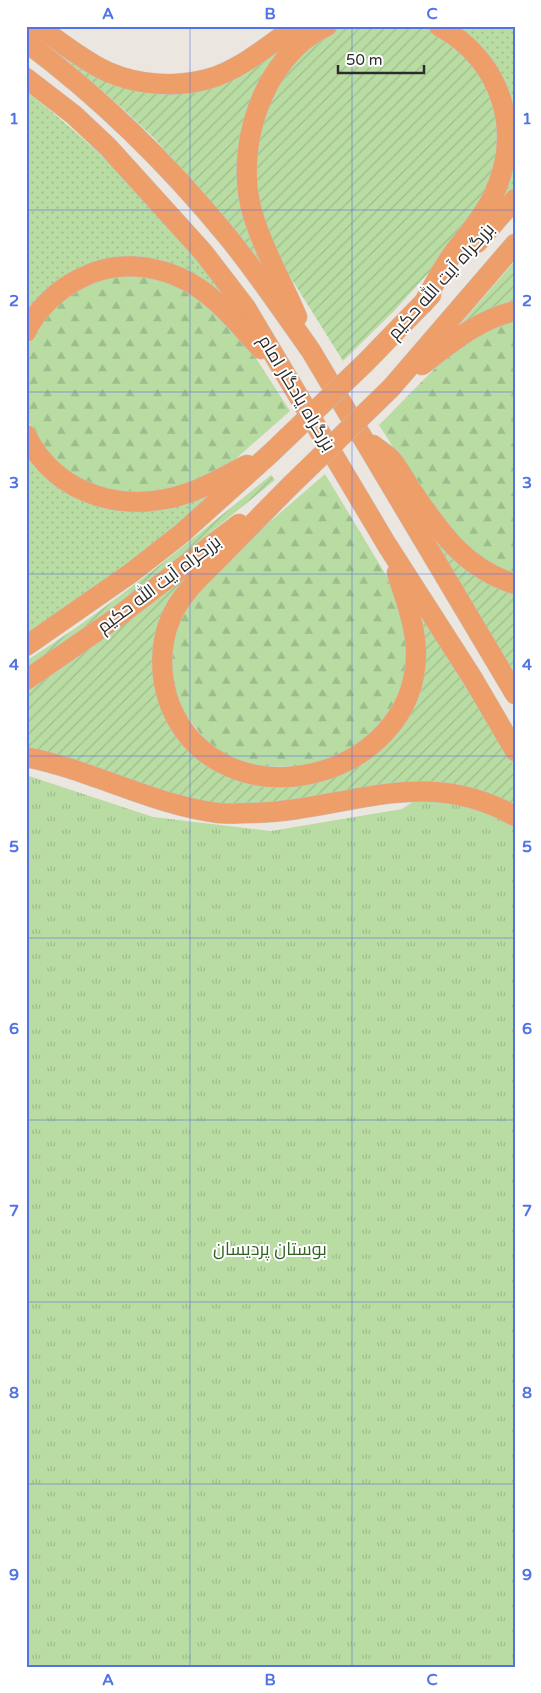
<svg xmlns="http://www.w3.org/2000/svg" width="541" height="1693" viewBox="0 0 541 1693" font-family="'Varela Round',Cairo,sans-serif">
<defs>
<pattern id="grass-dots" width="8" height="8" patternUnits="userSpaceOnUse" patternTransform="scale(1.25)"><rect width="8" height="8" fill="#b8dca2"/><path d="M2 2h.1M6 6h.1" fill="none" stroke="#9ebd8c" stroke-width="1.8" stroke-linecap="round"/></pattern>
<pattern id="forest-firs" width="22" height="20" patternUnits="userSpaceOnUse" patternTransform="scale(1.25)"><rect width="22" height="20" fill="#b8dca2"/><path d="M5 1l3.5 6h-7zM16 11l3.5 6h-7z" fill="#9ebd8c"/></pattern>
<pattern id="park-tufts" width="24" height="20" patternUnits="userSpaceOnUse" patternTransform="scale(1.25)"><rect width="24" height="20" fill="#b8dca2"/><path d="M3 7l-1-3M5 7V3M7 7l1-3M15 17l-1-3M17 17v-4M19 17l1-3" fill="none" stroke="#9ebd8c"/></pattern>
<pattern id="garden-furrows" width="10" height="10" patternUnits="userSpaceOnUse" patternTransform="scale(1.25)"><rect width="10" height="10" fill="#b8dca2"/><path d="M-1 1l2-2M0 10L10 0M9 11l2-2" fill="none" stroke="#9ebd8c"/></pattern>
</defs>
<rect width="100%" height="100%" fill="#ece6e0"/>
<g fill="url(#grass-dots)">
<polygon points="452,26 515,26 515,191 489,220"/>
<path d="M26 91C90 141 144 194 196 256 214 278 229 302 246 325L26 319Z"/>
<polygon points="26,446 230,481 152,546 26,636"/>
</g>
<g fill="url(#forest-firs)">
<polygon points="145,273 192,291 248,346 290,411 224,469 166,492 107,491 63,469 33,433 26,414 26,351 29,343 35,331 52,307 88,281"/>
<polygon points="515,316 515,576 472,555 429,504 379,425 456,347"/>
<polygon points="325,474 392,585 407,628 408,670 388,718 345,755 312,766 252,767 210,747 178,704 169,665 178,618 229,557"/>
</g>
<polygon fill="url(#park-tufts)" points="515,733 515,1667 26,1667 26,775 153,817 271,831 402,809"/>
<g fill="url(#garden-furrows)">
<polygon points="26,26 30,26 77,58 177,91 305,26 311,26 243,138 278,286 239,234 154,138 120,106 66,60 26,30"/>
<polygon points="344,26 423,26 437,32 476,66 500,123 489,192 441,259 394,311 343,361 279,259 256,201 256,133 272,91 309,46 336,29"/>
<polygon points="515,261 515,302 456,329"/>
<polygon points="385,460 444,543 515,589 515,677"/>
<path d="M271 475 275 480 130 598 26 669V661C113 606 192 539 271 475Z"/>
<polygon points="225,544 162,624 184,739 298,782 407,714 408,589 515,769 515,809 486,795 226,807 197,803 26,750 26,691 64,665"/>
</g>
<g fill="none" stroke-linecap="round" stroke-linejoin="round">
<g stroke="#c4c4c4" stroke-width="21">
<g id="highway">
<path d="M37 26C60 41 83 61 108 72 138 85 175 88 208 79 240 70 269 45 296 26"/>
<path d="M26 42C101 98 169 165 228 237 258 274 284 313 311 351L515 694"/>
<polyline points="26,78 74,115 108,147 203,252 246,308 387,545 473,679 515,751"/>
<polyline points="477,243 515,199"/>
<path d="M423 304C433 287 442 268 454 252 468 234 483 217 493 196 524 131 502 61 439 26"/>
<path d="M297 317C283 283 263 250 253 215 233 150 262 56 327 26"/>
<path d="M26 332C36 310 57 290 79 279 124 255 176 267 213 299 231 314 245 332 261 349"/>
<polyline points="366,362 431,295"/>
<path d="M422 365C451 343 479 319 515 311"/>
<polyline points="391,388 515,244"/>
<path d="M26 435C58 498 128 515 191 492 211 485 228 474 247 465"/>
<path d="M373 445C379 450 386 454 391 459 398 467 404 478 410 488 439 530 463 568 515 584"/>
<path d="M290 486C268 508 246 531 224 553 204 574 181 592 170 620 159 647 160 678 170 705 220 828 415 782 416 654 416 626 405 599 397 573"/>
<polyline points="26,646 131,573 181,534 271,453"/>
<polyline points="26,680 116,618 239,524"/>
<path d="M26 757C92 770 150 804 218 813 228 814 239 813 249 813 346 812 420 763 515 816"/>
</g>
</g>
<use href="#highway" stroke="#ed9e69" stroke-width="20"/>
<g stroke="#c4c4c4" stroke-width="21" stroke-linecap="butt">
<g id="highway-bridge">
<polyline points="271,453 366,362"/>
<polyline points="290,486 391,388"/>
</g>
</g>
<use href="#highway-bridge" stroke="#ed9e69" stroke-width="20"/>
</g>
<path fill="none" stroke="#5273e7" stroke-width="1" stroke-opacity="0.55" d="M190 26V1667M352 26V1667M26 210H515M26 392H515M26 574H515M26 756H515M26 938H515M26 1120H515M26 1302H515M26 1484H515"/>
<g text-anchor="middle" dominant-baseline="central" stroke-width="4" stroke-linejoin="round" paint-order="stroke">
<g font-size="18" fill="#2c2c2c" stroke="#fff">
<text transform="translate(441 281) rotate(-48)">بزرگراه آیت الله حکیم</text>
<text transform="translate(297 393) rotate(59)">بزرگراه یادگار امام</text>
<text transform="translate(159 584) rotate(-37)">بزرگراه آیت الله حکیم</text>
</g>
<g font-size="18" fill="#326223" stroke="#fff">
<text x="270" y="1249">بوستان پردیسان</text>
</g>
</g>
<rect width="541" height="1693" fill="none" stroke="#ffffff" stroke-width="55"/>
<path d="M338 65v8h86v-8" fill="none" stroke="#2c2c2c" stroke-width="2.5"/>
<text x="346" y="65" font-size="15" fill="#2c2c2c" stroke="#ffffff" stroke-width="4" paint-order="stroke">50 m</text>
<rect x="28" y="28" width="486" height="1638" fill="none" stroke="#5273e7" stroke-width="2"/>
<g font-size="16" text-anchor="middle" font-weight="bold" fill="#5273e7">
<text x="108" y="19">A</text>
<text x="270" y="19">B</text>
<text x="432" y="19">C</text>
<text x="14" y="124">1</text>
<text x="527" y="124">1</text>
<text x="14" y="306">2</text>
<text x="527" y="306">2</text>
<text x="14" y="488">3</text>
<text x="527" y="488">3</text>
<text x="14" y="670">4</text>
<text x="527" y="670">4</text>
<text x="14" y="852">5</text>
<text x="527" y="852">5</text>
<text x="14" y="1034">6</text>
<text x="527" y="1034">6</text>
<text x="14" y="1216">7</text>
<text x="527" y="1216">7</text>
<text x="14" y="1398">8</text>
<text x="527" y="1398">8</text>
<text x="14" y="1580">9</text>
<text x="527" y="1580">9</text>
<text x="108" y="1685">A</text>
<text x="270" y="1685">B</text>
<text x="432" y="1685">C</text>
</g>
</svg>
